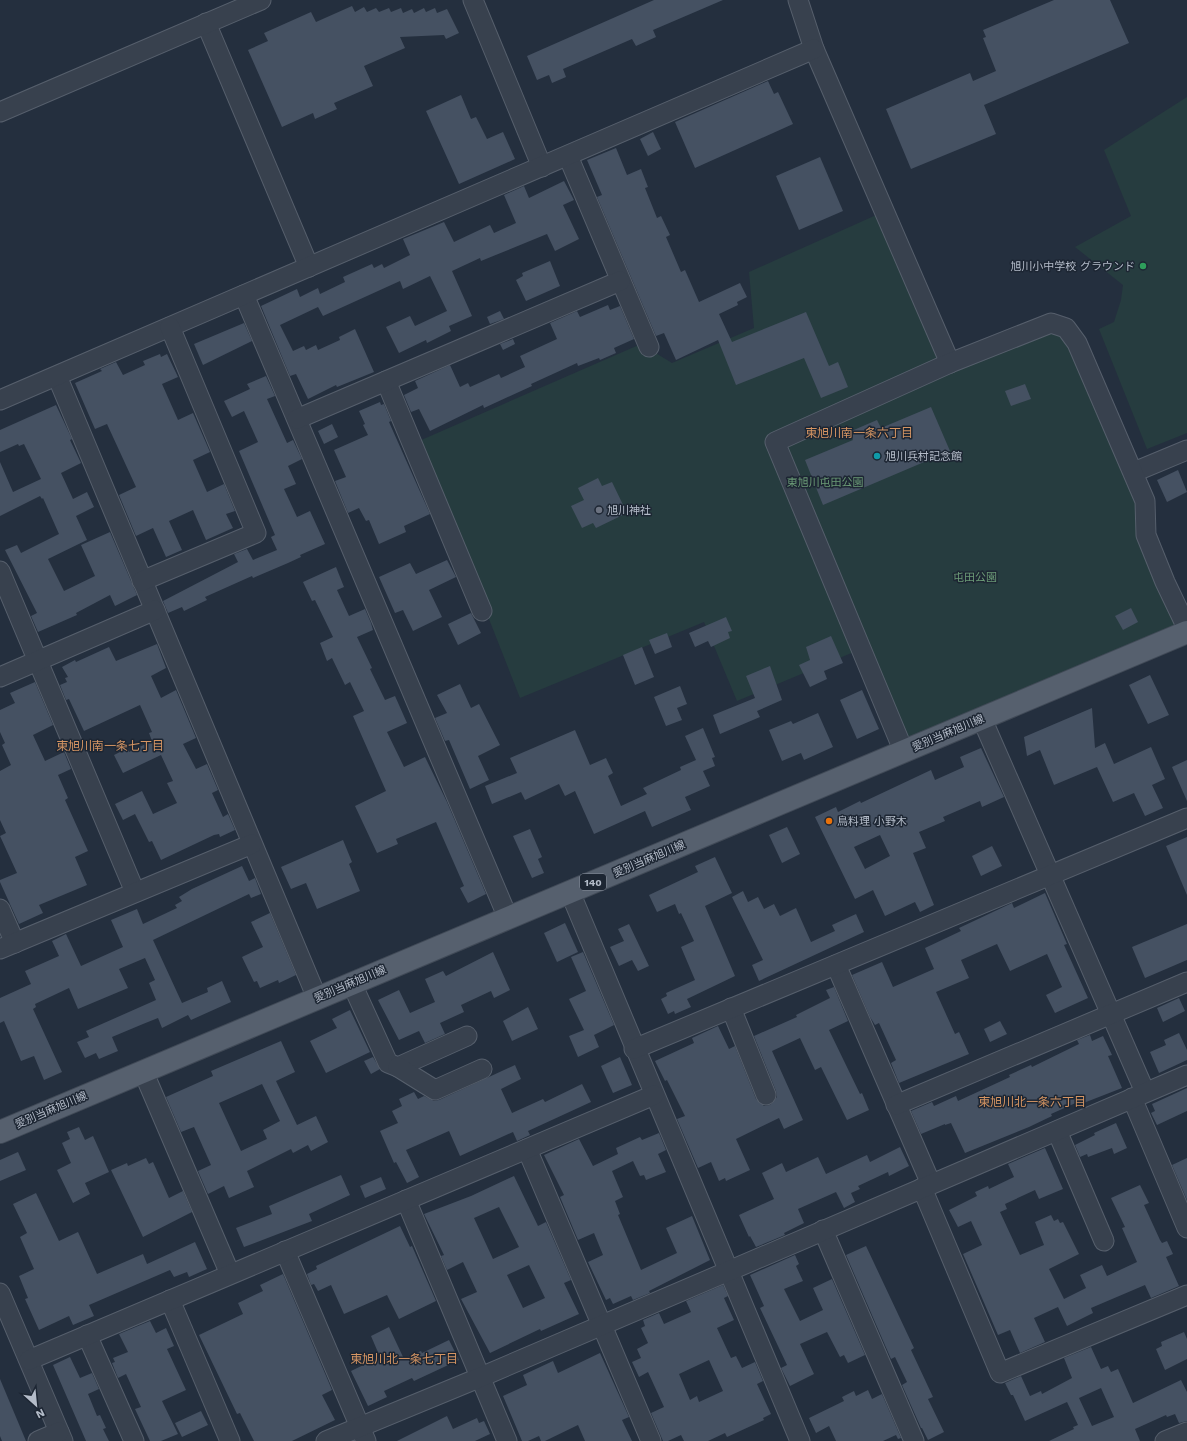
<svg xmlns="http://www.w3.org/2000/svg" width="1187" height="1441" viewBox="0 0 1187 1441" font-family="'Work Sans','Noto Sans JP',sans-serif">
<rect width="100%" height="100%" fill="#242f3e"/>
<g fill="#263c3f">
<polygon points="1187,97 1187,433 1147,449 1099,329 1114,322 1121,300 1123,285 1075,247 1131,216 1104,150"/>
<polygon points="883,212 950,363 1066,328 1145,501 1146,535 1187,628 904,752 861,649 737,701 704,622 520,698 419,441 641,344 672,363 754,328 749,272"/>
</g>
<g fill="#455162" fill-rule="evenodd">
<polygon points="654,0 723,0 653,30 656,37 636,46 632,39 563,69 566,77 552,83 549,75 537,80 527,56"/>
<polygon points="1054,0 1110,0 1129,43 984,105 996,134 911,169 886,109 970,73 973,81 996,71 983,38 986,37 983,30"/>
<polygon points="352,6 355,12 364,7 367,12 376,8 379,12 389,8 391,12 401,8 403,13 412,9 414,13 424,8 426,12 435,8 437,13 447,9 459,33 446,39 444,35 400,37 405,48 364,66 373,86 334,103 337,109 315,119 313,113 282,127 248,50 268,41 264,33 311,12 316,22"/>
<polygon points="768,81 774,94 778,92 793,124 695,168 675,122"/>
<polygon points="461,95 471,119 476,117 487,139 503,132 515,159 459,184 426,111"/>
<polygon points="653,132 661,149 648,156 640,139"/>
<polygon points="616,148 627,175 641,169 648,187 645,188 657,218 661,216 670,235 666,237 681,272 685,270 699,302 740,283 747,297 737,302 738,305 719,314 732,342 806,312 829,366 838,362 848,387 821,398 804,358 736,385 718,340 676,360 664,333 656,336 597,197 602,195 587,160"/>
<polygon points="820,157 843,211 799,230 776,176"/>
<polygon points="564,181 574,200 563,205 579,239 555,251 547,234 481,261 480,258 452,271 472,316 449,326 451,331 427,343 426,340 399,353 386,327 410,316 415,326 447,311 430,276 403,289 400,281 323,316 318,307 280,325 293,351 304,346 306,350 316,345 318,350 340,340 339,337 355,329 374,372 337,387 336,385 308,399 296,374 290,376 261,306 297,289 300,297 318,288 320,294 345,282 343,277 372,264 374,268 382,264 384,268 410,255 403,239 444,222 454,242 490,225 494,233 516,223 504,195 524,186 529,198"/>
<polygon points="550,261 560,286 526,301 516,280 523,276 522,273"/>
<polygon points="608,305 610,310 620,306 634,339 614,348 616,353 600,360 599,358 578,366 577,363 531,384 532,386 484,408 483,405 430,431 419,409 411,412 404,395 418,388 415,381 450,365 460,387 468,383 470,387 499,374 501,378 525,367 520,356 557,339 550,323 577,311 580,317"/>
<polygon points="500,311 504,319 490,324 487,317"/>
<polygon points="244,323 252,341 203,365 194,344"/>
<polygon points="513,339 515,344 503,350 500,344"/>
<polygon points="160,354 161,357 167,354 178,377 162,384 178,420 193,413 210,452 193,460 207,492 224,484 235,511 226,514 233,528 206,540 193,510 169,521 182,550 166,557 153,528 136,536 119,495 136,487 107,424 95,429 75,383 102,371 100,369 116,362 123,375 145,365 143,361"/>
<polygon points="266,376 275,396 267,399 287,443 293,440 302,459 288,466 296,484 284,489 297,517 310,511 325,544 300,555 301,557 288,563 253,578 252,576 205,597 207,600 184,611 182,607 168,613 163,601 238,562 234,554 247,549 253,560 277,550 271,537 275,535 239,451 258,442 244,411 232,417 224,401 250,389 247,384"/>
<polygon points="1025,384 1031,399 1011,406 1005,391"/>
<polygon points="380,402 381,405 384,404 391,421 389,422 430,514 404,526 406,532 379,544 369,520 366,521 359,508 348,513 335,481 346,477 334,450 368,435 363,425 365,424 359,411"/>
<polygon points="56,405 72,439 70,440 81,463 61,473 73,499 87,492 94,507 76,516 87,540 48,559 64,591 95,576 81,545 110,532 137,595 115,606 110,595 76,613 77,615 38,632 31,616 37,613 5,550 17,545 21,553 59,534 43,498 42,499 40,496 0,516 0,462 13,492 41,479 24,444 19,446 18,444 0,452 0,430"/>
<polygon points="931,407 950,451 823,505 805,460 853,440 849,432 877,420 881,428"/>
<polygon points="332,424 338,437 324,444 318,431"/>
<polygon points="1178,470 1187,492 1167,502 1157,480"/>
<polygon points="598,478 602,486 612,482 627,513 596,528 593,523 582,528 571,506 584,500 578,488"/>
<polygon points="447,560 456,577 429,590 442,617 413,631 403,610 395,613 379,577 410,563 416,574"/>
<polygon points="336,567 344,587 337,590 349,616 365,609 371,623 373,630 357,637 372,668 370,669 385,700 395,696 407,723 387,732 404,767 425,757 447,802 486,894 468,903 460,888 464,886 436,822 396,839 398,844 377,853 355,806 386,791 353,716 364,711 350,682 345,685 332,658 327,661 320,643 333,637 315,600 312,601 303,582"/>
<polygon points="1131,608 1138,622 1123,630 1115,616"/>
<polygon points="471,613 481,633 458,645 448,624"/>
<polygon points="726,617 732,631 728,632 730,638 711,647 708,641 695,647 689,633"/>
<polygon points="667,633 672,647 655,654 649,640"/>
<polygon points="831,636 843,663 824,671 827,679 810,687 799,665 810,660 806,647"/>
<polygon points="157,644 166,668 151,676 161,698 176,690 196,738 183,744 196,769 207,764 218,790 212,793 223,817 228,814 235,830 220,837 219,834 214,835 161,860 152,841 149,842 135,814 123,820 115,804 142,791 153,814 177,803 167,783 173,781 161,755 123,773 114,755 128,748 129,752 152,741 149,733 152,732 140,705 84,731 69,699 66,700 60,685 67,682 65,678 68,677 62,667 75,660 76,662 109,647 116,661"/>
<polygon points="642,647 654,677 635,685 623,655"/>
<polygon points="770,666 782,700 757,711 760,717 720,734 713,715 755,698 746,676"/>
<polygon points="1150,675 1169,715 1148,724 1129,685"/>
<polygon points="35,682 53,725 33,735 45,761 64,752 71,769 58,775 68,798 65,800 88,851 75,857 87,885 39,905 43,913 19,924 0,882 0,880 17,873 0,836 6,833 0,820 0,771 11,765 2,745 5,743 0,732 0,710 15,703 10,693"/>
<polygon points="460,684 471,708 479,704 500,745 478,756 489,780 470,789 449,740 445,741 435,718 447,713 437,695"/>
<polygon points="680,686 687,704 677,708 682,720 666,726 654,697"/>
<polygon points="862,690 879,729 857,739 840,700"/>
<polygon points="1092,708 1095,748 1105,743 1114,764 1151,747 1165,779 1152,785 1163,808 1145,816 1134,793 1113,802 1097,767 1054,785 1040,750 1027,756 1024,737"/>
<polygon points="818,713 833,747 804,760 801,753 782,761 769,730 791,721 793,724"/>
<polygon points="703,728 715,757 712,758 715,766 703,771 710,786 685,797 691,810 652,827 645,811 594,834 575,791 565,796 559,784 525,800 521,792 492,804 485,786 517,773 510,758 575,730 590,765 606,758 613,773 608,776 621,806 647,794 643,788 681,770 680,767 696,760 685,736"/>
<path d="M981 748 1004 797 982 807 980 801 943 817 945 821 919 832 926 848 913 853 934 905 920 912 915 902 885 916 873 890 855 899 815 817 836 807 838 812 860 801 861 803 931 770 935 780 964 767 960 757ZM880 835 890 856 865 869 854 847Z"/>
<polygon points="1187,760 1187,801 1172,767"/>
<polygon points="787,827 800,854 782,863 769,835"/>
<polygon points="530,829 542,857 538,859 544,873 532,878 513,836"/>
<polygon points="1187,837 1187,895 1166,846"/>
<polygon points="343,840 352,862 349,864 360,891 317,909 306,883 291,889 281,867"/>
<polygon points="992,846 1002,866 981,876 972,856"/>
<polygon points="715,857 732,893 705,906 735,976 687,999 691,1007 675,1014 674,1011 668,1014 661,999 667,996 666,993 695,980 681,947 694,941 681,913 679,914 675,904 657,912 649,895 698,872 695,866"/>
<polygon points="242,866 249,881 255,878 261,894 251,898 249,894 153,940 182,1003 208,992 207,988 222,981 231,1002 191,1020 188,1015 162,1028 158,1018 143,1024 112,1037 118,1051 99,1059 96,1053 85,1058 77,1042 89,1037 86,1031 156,1000 149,983 155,980 145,958 119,969 128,988 78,1009 69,988 35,1004 36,1007 33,1009 62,1072 44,1080 34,1056 21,1061 4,1021 0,1023 0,998 31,984 25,971 59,956 52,941 66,934 81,966 123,947 111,920 137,909 143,924 177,908 175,905 182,901 179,897 192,889"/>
<polygon points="743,891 748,902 758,897 764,909 774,904 780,916 796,908 811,942 835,931 832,925 856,914 864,932 759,981 752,965 763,960 732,897"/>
<polygon points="1045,893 1067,944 1064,945 1088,998 1055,1013 1046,995 1062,987 1047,954 1010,971 997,944 961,960 969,978 936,992 955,1034 959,1032 969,1054 899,1083 891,1063 896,1060 879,1023 875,1025 870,1017 852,975 882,962 893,987 934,969 925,948 961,931 959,928 1012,903 1014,908"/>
<polygon points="270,913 296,975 279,983 278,980 260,988 257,981 254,982 242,957 263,947 251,922"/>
<polygon points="565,923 578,952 557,962 544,933"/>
<polygon points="629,924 649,966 638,971 632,960 619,966 610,947 624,941 618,929"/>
<polygon points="1187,924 1187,960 1145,978 1132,947"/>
<polygon points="493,952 510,990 494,998 491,991 461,1005 464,1012 440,1023 445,1034 425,1043 419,1031 399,1040 378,1000 399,990 410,1013 435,1002 425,979 443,971 446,976"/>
<polygon points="583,952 614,1025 594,1035 599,1047 578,1057 569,1036 584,1030 569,999 586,991 571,957"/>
<polygon points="834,987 848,1021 829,1030 860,1094 862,1093 869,1110 847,1120 821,1067 815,1070 800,1038 772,1051 803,1120 784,1129 779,1118 736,1139 750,1170 726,1181 725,1178 719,1181 711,1162 698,1168 677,1119 685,1116 667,1080 665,1081 655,1061 694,1043 692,1038 718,1026 729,1049 735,1046 756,1099 764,1106 770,1105 777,1097 776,1091 754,1036 797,1017 796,1015 830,998 826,990"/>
<polygon points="1179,998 1185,1011 1163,1022 1157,1008"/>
<polygon points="528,1007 538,1029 512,1041 503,1021"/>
<polygon points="350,1010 370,1052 326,1073 310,1041 337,1028 332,1019"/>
<polygon points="1000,1021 1007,1034 990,1042 984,1029"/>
<polygon points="1179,1033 1187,1050 1187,1060 1159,1073 1150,1052 1166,1045 1164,1040"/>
<polygon points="1090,1035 1092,1041 1103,1036 1112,1055 1108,1056 1122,1088 1081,1104 1080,1101 1051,1114 1052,1116 1029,1127 965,1153 951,1123 945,1125 945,1124 921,1134 911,1111 932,1102 934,1106 956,1096 958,1101 1010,1077 1009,1075 1031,1065 1032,1067 1079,1044 1077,1040"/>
<path d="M281 1041 295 1072 276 1081 297 1125 316 1116 328 1142 311 1151 308 1145 293 1153 291 1149 247 1171 254 1187 229 1198 224 1186 208 1194 198 1171 211 1165 194 1127 181 1132 166 1097 213 1076 211 1071ZM262 1084 280 1121 263 1130 267 1139 241 1151 219 1103Z"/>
<polygon points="373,1057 380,1069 371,1074 364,1061"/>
<polygon points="620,1057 632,1085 613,1093 601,1066"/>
<polygon points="515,1065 521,1079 501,1089 512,1113 543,1099 545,1102 582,1084 591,1102 528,1131 530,1135 517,1141 513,1132 460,1156 449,1131 406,1150 419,1177 407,1183 396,1162 394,1163 380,1131 398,1123 392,1111 402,1106 399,1099 414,1092 418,1099 424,1096 434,1101 439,1100"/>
<polygon points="1187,1088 1187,1111 1157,1125 1151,1113 1155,1111 1152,1104"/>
<polygon points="1116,1123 1127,1148 1114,1154 1112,1148 1088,1157 1087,1154 1080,1157 1075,1145 1095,1135 1094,1133"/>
<polygon points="79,1127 85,1140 93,1136 109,1172 85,1183 90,1194 73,1203 57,1170 71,1163 62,1143 70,1139 67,1132"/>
<polygon points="659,1133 666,1150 658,1154 666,1172 646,1180 644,1175 640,1176 633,1161 612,1171 623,1197 615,1201 620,1214 618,1215 641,1270 677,1253 666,1228 692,1216 710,1260 649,1291 650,1293 633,1300 631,1296 613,1304 610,1298 606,1300 588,1262 603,1255 594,1233 578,1240 560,1197 564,1195 544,1155 579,1139 593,1166 618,1154 616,1148 640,1137 642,1140"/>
<polygon points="900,1147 909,1166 889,1176 888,1172 858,1186 860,1189 851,1193 855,1202 844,1208 836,1192 798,1209 804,1223 784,1233 785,1235 756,1247 750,1236 749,1237 739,1215 774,1199 762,1173 782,1163 786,1172 818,1157 826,1174 867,1155 870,1162"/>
<polygon points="1045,1148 1063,1189 1039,1199 1035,1190 1005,1204 1007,1209 1000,1212 1020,1255 1044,1245 1035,1222 1051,1215 1054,1221 1058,1219 1060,1223 1063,1222 1079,1254 1049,1269 1064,1299 1086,1288 1080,1275 1102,1265 1107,1276 1137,1262 1122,1228 1125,1227 1111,1198 1140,1185 1149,1203 1144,1205 1160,1240 1162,1243 1167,1241 1173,1254 1166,1257 1179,1286 1151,1298 1145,1285 1091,1308 1093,1313 1067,1326 1058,1307 1034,1318 1045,1342 1020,1353 1010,1330 998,1335 963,1254 982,1245 971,1221 958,1227 949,1210 977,1196 975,1192 988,1186 989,1189 1014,1177 1008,1164"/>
<polygon points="18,1152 26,1170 0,1181 0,1160"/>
<polygon points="146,1158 149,1164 153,1162 169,1198 183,1191 192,1212 143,1237 111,1170 127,1163 128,1166"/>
<polygon points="1187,1158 1187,1200 1172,1165"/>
<polygon points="341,1175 350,1195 309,1214 312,1221 244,1247 236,1228 272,1214 269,1206"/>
<path d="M514 1176 538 1226 546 1222 571 1280 564 1283 579 1314 541 1331 540 1329 490 1353 461 1299 477 1292 463 1262 447 1270 441 1256 444 1255 424 1214 471 1196ZM499 1207 519 1247 493 1259 474 1218ZM529 1265 545 1298 523 1308 507 1275Z"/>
<polygon points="381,1177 386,1189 365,1198 360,1186"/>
<polygon points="36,1193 59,1241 78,1232 97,1274 143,1254 147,1264 195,1242 207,1269 189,1277 187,1272 174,1277 170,1270 89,1305 94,1316 73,1325 69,1316 39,1330 25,1299 28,1298 19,1276 34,1269 20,1237 27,1233 13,1204"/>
<polygon points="400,1226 410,1247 412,1246 436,1301 399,1319 387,1295 344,1314 331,1285 318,1291 314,1284 311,1285 307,1274 317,1269 316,1266"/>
<polygon points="866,1246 914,1348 911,1350 933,1397 928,1399 944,1432 928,1440 922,1428 921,1428 902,1385 907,1382 895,1357 891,1359 846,1255"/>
<polygon points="795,1255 799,1264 796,1266 803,1281 784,1289 800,1321 823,1310 813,1288 832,1279 865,1355 848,1363 844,1355 840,1357 827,1332 800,1344 814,1374 790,1386 781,1368 787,1365 760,1308 764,1306 750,1275"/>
<polygon points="283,1274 332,1390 322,1395 335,1420 292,1441 254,1441 240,1413 237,1414 199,1335 243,1314 238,1303 263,1291 260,1285"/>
<path d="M723 1285 728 1296 724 1298 734 1320 717 1328 731 1358 736 1356 742 1368 755 1362 763 1381 757 1384 771 1414 763 1418 764 1420 727 1437 725 1433 708 1441H684L681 1435 668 1441H663L651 1413 664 1407 648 1372 639 1377 632 1362 641 1358 637 1349 648 1343 641 1328 645 1326 643 1320 659 1313 664 1324 691 1312 686 1301ZM709 1360 723 1391 699 1402 697 1396 690 1400 679 1374Z"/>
<polygon points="150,1321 156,1333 166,1328 174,1346 167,1349 186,1390 162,1401 178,1434 161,1441 150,1441 135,1409 141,1407 126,1374 118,1378 112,1363 115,1362 113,1358 128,1352 119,1334"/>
<polygon points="389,1327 404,1359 421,1351 422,1353 449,1340 459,1360 414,1381 412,1378 384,1391 387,1397 368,1406 351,1371 380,1357 371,1336"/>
<polygon points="1184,1332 1187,1339 1187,1359 1165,1370 1156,1349 1162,1346 1161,1342"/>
<path d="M1091 1347 1101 1369 1108 1366 1111 1372 1118 1369 1133 1403 1181 1380 1187 1392V1421L1179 1423 1175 1414 1167 1417 1166 1415 1135 1429 1140 1441H1049L1074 1429 1073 1427 1078 1425 1067 1402 1025 1421 1013 1395H1011L1005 1383 1021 1376 1030 1396 1041 1391 1042 1394 1072 1378 1064 1358ZM1101 1388 1114 1417 1092 1426 1079 1398Z"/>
<polygon points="600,1353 629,1417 622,1420 632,1441 585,1441 578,1425 545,1441 541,1441 539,1436 528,1441 522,1441 503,1396 527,1385 523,1375 553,1361 558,1373"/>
<polygon points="70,1357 80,1378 92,1373 99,1389 88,1394 97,1416 100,1415 106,1428 103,1429 109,1441 86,1441 53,1365"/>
<polygon points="0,1379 26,1441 2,1441 0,1436"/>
<polygon points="868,1390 872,1399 882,1394 901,1438 898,1439 896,1435 883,1441 836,1441 829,1426 816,1433 809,1418 844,1401 842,1397 854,1391 856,1396"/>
<polygon points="201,1411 208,1425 182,1437 175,1423"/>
<polygon points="447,1416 453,1429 477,1418 479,1423 484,1421 490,1434 475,1441 397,1441"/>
</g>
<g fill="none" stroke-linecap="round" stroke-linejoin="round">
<g stroke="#565f6c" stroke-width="21">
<g id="minor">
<polyline points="473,0 542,167"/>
<polyline points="798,0 814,49 950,363"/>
<polyline points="206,23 309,267"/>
<polyline points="0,112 261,0"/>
<polyline points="568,156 649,347"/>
<polyline points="244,295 508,918"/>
<polyline points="57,376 317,998"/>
<polyline points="386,381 482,611"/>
<polyline points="0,400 814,49"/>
<polyline points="297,419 620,281"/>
<polyline points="1134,472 1187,450"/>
<polyline points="0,571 135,892"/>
<polyline points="142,581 256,533 170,327"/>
<polyline points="0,677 155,610"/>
<polyline points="982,719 1145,1092"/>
<polyline points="904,752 775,442 950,363 1051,323 1066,328 1077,343 1145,501 1146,535 1165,582 1187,628"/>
<polyline points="570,892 800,1441"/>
<polyline points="0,909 15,943"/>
<polyline points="0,949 252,844"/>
<polyline points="836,965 931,1184"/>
<polyline points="352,984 388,1063 398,1067 467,1036"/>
<polyline points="731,1008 766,1095"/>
<polyline points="634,1049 1187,818"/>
<polyline points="398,1067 435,1090 482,1069"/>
<polyline points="143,1071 230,1274"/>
<polyline points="1132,1098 1187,1228"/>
<polyline points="896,1105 1187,982"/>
<polyline points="1057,1131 1104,1241"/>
<polyline points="527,1149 651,1441"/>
<polyline points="922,1188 1000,1373 1187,1295"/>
<polyline points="406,1200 507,1441"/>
<polyline points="823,1230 914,1441"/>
<polyline points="285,1251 366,1441"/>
<polyline points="0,1293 63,1441"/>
<polyline points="170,1300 230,1441"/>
<polyline points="87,1335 134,1441"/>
<polyline points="29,1360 654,1095"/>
<polyline points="38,1441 59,1432"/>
<polyline points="326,1441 481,1377 1187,1075"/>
<polyline points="1165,1441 1187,1432"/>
</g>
</g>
<g stroke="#414a57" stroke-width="24">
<polyline id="major" points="0,1132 1187,632"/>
</g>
<use href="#minor" stroke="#38414e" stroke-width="19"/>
<use href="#major" stroke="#56606e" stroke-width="22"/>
</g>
<circle fill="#2e9e5b" stroke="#1d2633" stroke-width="1.5" cx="1143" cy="266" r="4"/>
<circle fill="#0f9aa8" stroke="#1d2633" stroke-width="1.5" cx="877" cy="456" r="4"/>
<circle fill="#6b7280" stroke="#1d2633" stroke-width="1.5" cx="599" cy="510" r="4"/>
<circle fill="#e8710a" stroke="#1d2633" stroke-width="1.5" cx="829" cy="821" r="4"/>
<g text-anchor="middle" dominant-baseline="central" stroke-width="3" stroke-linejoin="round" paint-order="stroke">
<rect fill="#1d2633" stroke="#878f9c" stroke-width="1" x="580" y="874" width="26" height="16" rx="3"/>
<g font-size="10" font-weight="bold" fill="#b4bcc9">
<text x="593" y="882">140</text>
</g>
<g font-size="11" fill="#b4bcc9" stroke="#1d2633" text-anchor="start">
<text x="1135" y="266" text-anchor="end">旭川小中学校 グラウンド</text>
<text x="885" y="456">旭川兵村記念館</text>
<text x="607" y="510">旭川神社</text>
<text x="837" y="821">鳥料理 小野木</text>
</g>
<g font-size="11" fill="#6b9a76" stroke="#1d2633">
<text x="825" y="482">東旭川屯田公園</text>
<text x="975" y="577">屯田公園</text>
</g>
<g font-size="11" fill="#b4bcc9" stroke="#1d2633">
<text transform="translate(948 733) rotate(-23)">愛別当麻旭川線</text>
<text transform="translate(649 859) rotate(-23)">愛別当麻旭川線</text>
<text transform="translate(350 984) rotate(-23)">愛別当麻旭川線</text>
<text transform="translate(51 1110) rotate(-23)">愛別当麻旭川線</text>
</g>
<g font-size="12" fill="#d59563" stroke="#1d2633">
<text x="859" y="433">東旭川南一条六丁目</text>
<text x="110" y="746">東旭川南一条七丁目</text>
<text x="1032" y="1102">東旭川北一条六丁目</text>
<text x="404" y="1359">東旭川北一条七丁目</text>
</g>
</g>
<g transform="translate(36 1405) rotate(153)" stroke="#1d2633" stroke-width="3" paint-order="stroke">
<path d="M0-3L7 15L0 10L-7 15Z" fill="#b4bcc9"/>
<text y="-6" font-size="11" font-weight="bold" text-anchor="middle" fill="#b4bcc9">N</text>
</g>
</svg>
